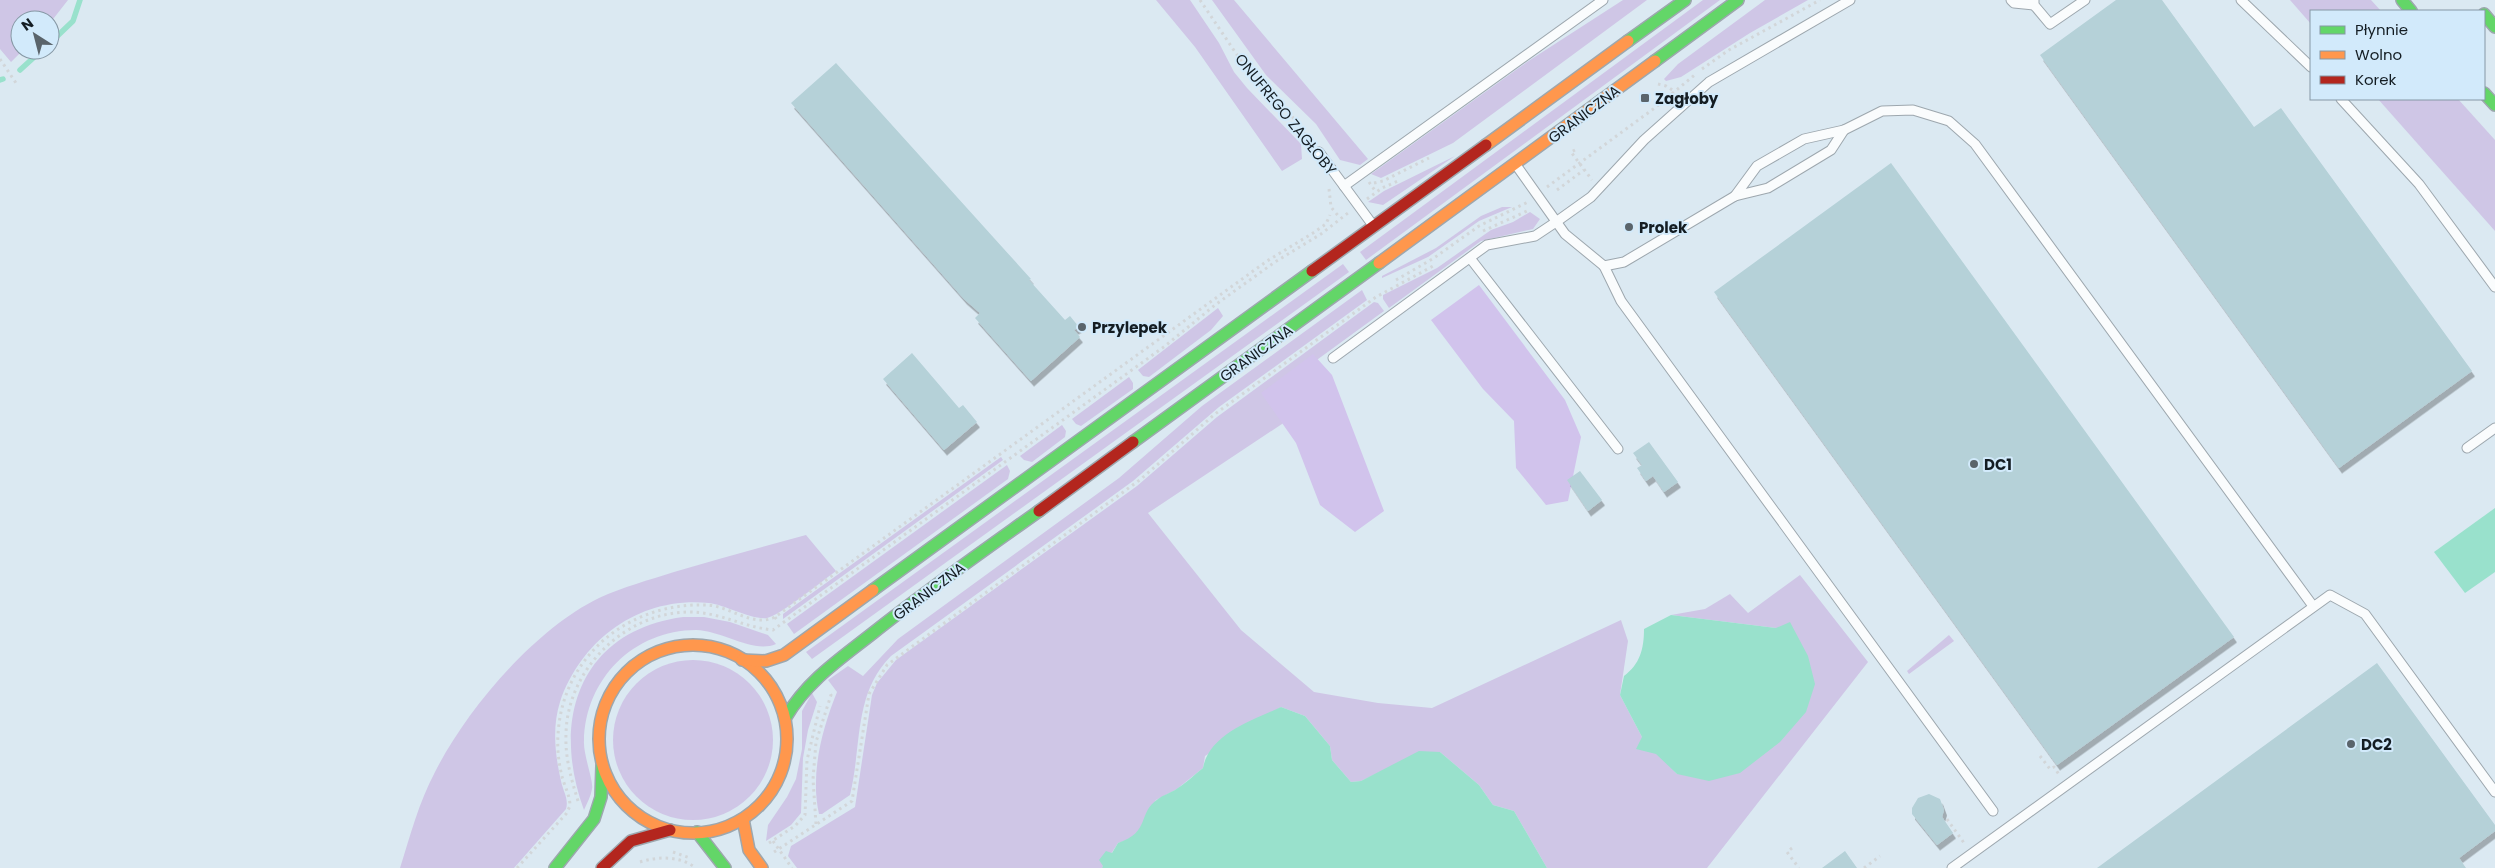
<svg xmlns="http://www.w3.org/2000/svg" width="2495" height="868" viewBox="0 0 2495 868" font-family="Poppins,sans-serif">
<defs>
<filter id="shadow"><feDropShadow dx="3" dy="5.5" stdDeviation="0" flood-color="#0004"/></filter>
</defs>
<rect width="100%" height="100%" fill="#dbe9f2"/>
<g fill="#cfc6e6">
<polygon points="0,0 68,0 50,23 50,20 20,20 20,50 23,50 11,62 0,49"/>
<polygon points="1156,0 1190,0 1219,43 1234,72 1247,88 1301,144 1302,159 1282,171 1195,47"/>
<polygon points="1212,0 1234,0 1368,159 1360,165 1340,160 1316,124 1266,75"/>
<polygon points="1623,0 1647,0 1453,143 1381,178 1371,174 1527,62"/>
<polygon points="1703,0 1720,0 1366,260 1360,252"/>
<polygon points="1765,0 1808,0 1750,33 1681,77 1666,81 1664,79 1678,64"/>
<polygon points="2290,0 2371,0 2381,11 2311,11 2311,24"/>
<polygon points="2378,99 2458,99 2495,140 2495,231"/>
<polygon points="1455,156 1383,205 1368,202 1384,191"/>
<polygon points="1502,207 1512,207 1479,221 1428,257 1382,278 1382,276 1436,248 1481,216"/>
<polygon points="1530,212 1540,219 1533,229 1481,241 1389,308 1383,299 1383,295 1437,268 1491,230 1513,222"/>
<polygon points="1343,264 1349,272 812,659 806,652"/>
<path d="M1362 290 1367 300 1219 407 1133 481 891 656C853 694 862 747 850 795L822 814H819C810 774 822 729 837 692L828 680 848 666 863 676 898 639 1119 478 1202 406Z"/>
<polygon points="1374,302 1378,303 1384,311 1314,362 1336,388 1148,513 1241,630 1314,692 1378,703 1432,708 1621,620 1628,641 1620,695 1642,737 1677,774 1776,628 1671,615 1705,609 1730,594 1748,613 1800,575 1868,662 1707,868 1547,868 1514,811 1493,805 1479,785 1440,752 1388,768 1361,781 1351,782 1332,760 1330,746 1305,716 1281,707 1205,756 1203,768 1177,789 1156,800 1146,815 1142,827 1131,839 1118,843 1102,868 797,868 788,856 791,846 855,807 872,695 877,683 896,660 1137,486 1217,417"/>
<polygon points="1218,308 1223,316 1211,330 1149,377 1143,376 1138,370"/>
<polygon points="1129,377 1133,383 1133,389 1081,426 1076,424 1072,419"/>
<polygon points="1062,425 1066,431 1065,437 1032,462 1024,460 1020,456"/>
<polygon points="1001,457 1003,460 783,619 783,614"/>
<polygon points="1007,465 1010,471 1008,479 794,634 787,624"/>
<path d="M806 535 836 571C822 581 781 615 767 618 751 620 726 605 709 603 641 596 582 638 560 702 552 727 555 755 561 781 563 791 569 799 566 809L514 868H400C410 836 419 802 435 772 467 709 535 629 599 598 623 587 649 580 674 572 718 559 762 547 806 535Z"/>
<path d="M683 617H704L730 622 768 635 776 644C753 654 724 631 696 630 634 630 585 679 584 741 583 754 594 782 592 789 591 796 587 803 584 810 551 721 579 631 683 617Z"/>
<polygon points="1949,635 1954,641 1909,674 1907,671"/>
<circle cx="693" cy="740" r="80"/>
<polygon points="812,693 817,702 808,730 803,758 801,813 791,825 766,841 768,825 787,797 796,779 802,749 802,711"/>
</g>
<g fill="#d1c3ec">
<polygon points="1479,285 1565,400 1581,437 1568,501 1546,505 1516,468 1514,421 1483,389 1431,320"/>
<polygon points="1313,354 1332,375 1384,511 1355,532 1320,505 1296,443 1261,393"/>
</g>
<g fill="#99e1cc">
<polygon points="2495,508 2495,572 2465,593 2434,552"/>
<path d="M1671 615 1776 628 1790 622 1808 656 1815 684 1806 712 1780 742 1740 773 1709 781 1677 774 1656 754 1636 749 1642 737 1620 695 1624 676C1640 664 1644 649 1644 629Z"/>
<path d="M1281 707 1305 716 1330 746 1332 760 1351 782 1361 781 1419 751 1440 752 1479 785 1493 805 1514 811 1547 868H1102L1103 866 1099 860 1106 851 1112 853 1118 843C1151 832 1137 813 1158 799 1163 795 1170 793 1175 790 1185 784 1194 775 1203 768 1209 734 1253 720 1281 707Z"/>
</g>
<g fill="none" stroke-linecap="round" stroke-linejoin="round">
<g stroke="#99e1cc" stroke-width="5.5">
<polyline points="50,43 73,21 80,0"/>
<polyline points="20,70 42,50"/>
<polyline points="0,80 3,79"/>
</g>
</g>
<g fill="#b5d1d8" filter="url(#shadow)">
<polygon points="2116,0 2162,0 2254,127 2281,108 2472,371 2339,468 2040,55"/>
<polygon points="836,63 1031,279 1029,280 1065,320 1070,316 1079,327 1074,330 1080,337 1031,381 975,318 980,313 964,299 791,103"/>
<polygon points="1891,163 2234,637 2057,765 1714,292"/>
<polygon points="912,353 959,408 963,405 977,422 944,450 883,379"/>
<polygon points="1649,442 1678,482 1664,492 1653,476 1646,481 1637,468 1642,465 1633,453"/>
<polygon points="1580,471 1602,500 1588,511 1567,480"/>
<polygon points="2377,663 2495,825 2495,831 2459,858 2466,868 2097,868"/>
<polygon points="1929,794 1940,799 1944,810 1942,817 1953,833 1937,845 1912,814 1912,808 1918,798"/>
<polygon points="1845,851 1857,868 1822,868"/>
</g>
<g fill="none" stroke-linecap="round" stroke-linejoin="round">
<g stroke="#9da7ae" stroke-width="11">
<g id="lane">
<polyline points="2011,0 2014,3 2034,5"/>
<polyline points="2034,0 2034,5 2050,24 2085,0"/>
<polyline points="2241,0 2311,67"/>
<polyline points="2341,99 2419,184 2495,287"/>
<polyline points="1319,152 1372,224"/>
<polyline points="1516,165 1565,234 1604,266 1624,262 1735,196 1768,188 1831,150 1844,130"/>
<polyline points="1344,186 1603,0"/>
<polyline points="1735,196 1757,166 1804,139 1844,130 1882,111 1913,110 1949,121 1975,144 2313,606"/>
<polyline points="1470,258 1618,449"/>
<polyline points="1604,266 1621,301 1993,811"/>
<polyline points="1333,358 1487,245 1535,236 1556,222 1591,197 1644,140 1709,82 1850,0"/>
<polyline points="2467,448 2495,428"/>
<polyline points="1952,868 2330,595 2365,614 2495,792"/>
</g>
</g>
<g stroke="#9da7ae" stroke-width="14">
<g id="fast">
<polyline points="2402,0 2411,11"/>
<polyline points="2484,14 2495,27"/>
<polyline points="1628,41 1685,0"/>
<polyline points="1655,61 1738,0"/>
<polyline points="2484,93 2495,105"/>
<polyline points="1133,442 1379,263"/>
<polyline points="873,590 1312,271"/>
<path d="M786 717C807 681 840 659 873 633 927 590 983 551 1039 511"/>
<polyline points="697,832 725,868"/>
<polyline points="555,868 594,819 601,797 602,766"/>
</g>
</g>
<g stroke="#9da7ae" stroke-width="14">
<g id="slow">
<polyline points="1486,145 1628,41"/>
<polyline points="1379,263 1655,61"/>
<circle cx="693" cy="739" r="94"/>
<polyline points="742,660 766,661 784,655 873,590"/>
<polyline points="743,819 749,850 762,868"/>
</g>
</g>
<g stroke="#9da7ae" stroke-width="14">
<g id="jam">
<polyline points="1312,271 1486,145"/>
<polyline points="1039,511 1133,442"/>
<polyline points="602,868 631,841 670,830"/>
</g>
</g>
<g stroke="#d2d6d9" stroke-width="3" stroke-dasharray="2.5 4" stroke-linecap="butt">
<polyline points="1200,0 1254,80 1289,112 1311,143"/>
<polyline points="0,59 16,83"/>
<polyline points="1702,69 1729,50 1820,0"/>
<polyline points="1658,84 1666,86 1674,91"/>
<polyline points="1575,150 1571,152 1592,180"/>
<polyline points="1369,182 1376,192"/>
<polyline points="1374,183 1383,181 1429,158"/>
<polyline points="1547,187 1656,107 1697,73"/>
<polyline points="1329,189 1331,207 1340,218"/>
<polyline points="1557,190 1584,170"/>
<polyline points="1367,199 1382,188 1398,181"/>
<polyline points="1483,231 1527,211"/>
<polyline points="1396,280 1434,258 1479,226 1528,202"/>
<polyline points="775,617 778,622"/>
<polyline points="2040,756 2050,769 2054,767 2060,776"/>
<path d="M578 801C571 778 565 758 566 734 567 670 624 613 688 612 721 612 742 627 773 630L1165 346 1215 305 1275 262 1321 234 1348 213"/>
<polyline points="1947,819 1964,843"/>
<polyline points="816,824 813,779 816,742 831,695 830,693"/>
<polyline points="773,841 792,868"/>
<polyline points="769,843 795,826 805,815 807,760 820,706"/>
<polyline points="1792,848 1787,852 1799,868"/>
<polyline points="673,852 690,858"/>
<polyline points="774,852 852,801 869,694 887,665 1141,479 1215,414 1376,297 1435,265"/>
<path d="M640 862C659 856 680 856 696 868"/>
<path d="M517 868 566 814 570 806C570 797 566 789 563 780 559 766 557 750 558 735 562 656 629 602 707 605 730 606 753 628 775 617L1267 261 1313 233 1326 224 1330 215"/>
<polyline points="1864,868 1880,856"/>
</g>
<use href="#lane" stroke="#fafcfd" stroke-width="9"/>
<use href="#fast" stroke="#63d668" stroke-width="11"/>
<use href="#slow" stroke="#ff974d" stroke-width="11"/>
<use href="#jam" stroke="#b3261e" stroke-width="11"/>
</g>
<g fill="#5a646b" stroke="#d2eafb" stroke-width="2">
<rect x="1640" y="93" width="10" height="10" rx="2.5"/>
<circle cx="1629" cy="227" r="5"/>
<circle cx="1082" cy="327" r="5"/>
<circle cx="1974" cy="464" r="5"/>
<circle cx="2351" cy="744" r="5"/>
</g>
<g text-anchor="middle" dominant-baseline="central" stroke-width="4" stroke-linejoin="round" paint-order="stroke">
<g font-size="15" font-weight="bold" fill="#141d23" stroke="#d2eafb" text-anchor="start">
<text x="1655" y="98">Zagłoby</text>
<text x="1639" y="227">Prolek</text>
<text x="1092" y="327">Przylepek</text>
<text x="1984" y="464">DC1</text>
<text x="2361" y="744">DC2</text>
</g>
<g font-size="15" fill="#141d23" stroke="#d2eafb">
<text transform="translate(1286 114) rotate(51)">ONUFREGO ZAGŁOBY</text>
<text transform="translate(1584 114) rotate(-37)">GRANICZNA</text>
<text transform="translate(1256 353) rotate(-36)">GRANICZNA</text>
<text transform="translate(929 591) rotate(-37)">GRANICZNA</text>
</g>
</g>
<rect x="2310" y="10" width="175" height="90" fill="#d2eafb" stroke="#8698a5"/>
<rect x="2320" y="26" width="25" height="8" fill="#63d668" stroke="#8698a5"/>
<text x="2355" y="35" font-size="15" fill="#141d23">Płynnie</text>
<rect x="2320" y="51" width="25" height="8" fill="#ff974d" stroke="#8698a5"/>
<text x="2355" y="60" font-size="15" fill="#141d23">Wolno</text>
<rect x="2320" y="76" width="25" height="8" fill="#b3261e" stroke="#8698a5"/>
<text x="2355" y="85" font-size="15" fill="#141d23">Korek</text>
<g transform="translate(35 35) rotate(324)"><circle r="24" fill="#d2eafb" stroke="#8698a5"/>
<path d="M0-4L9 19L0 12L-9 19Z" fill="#5a646b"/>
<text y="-8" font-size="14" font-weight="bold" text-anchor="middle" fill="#141d23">N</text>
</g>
</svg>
